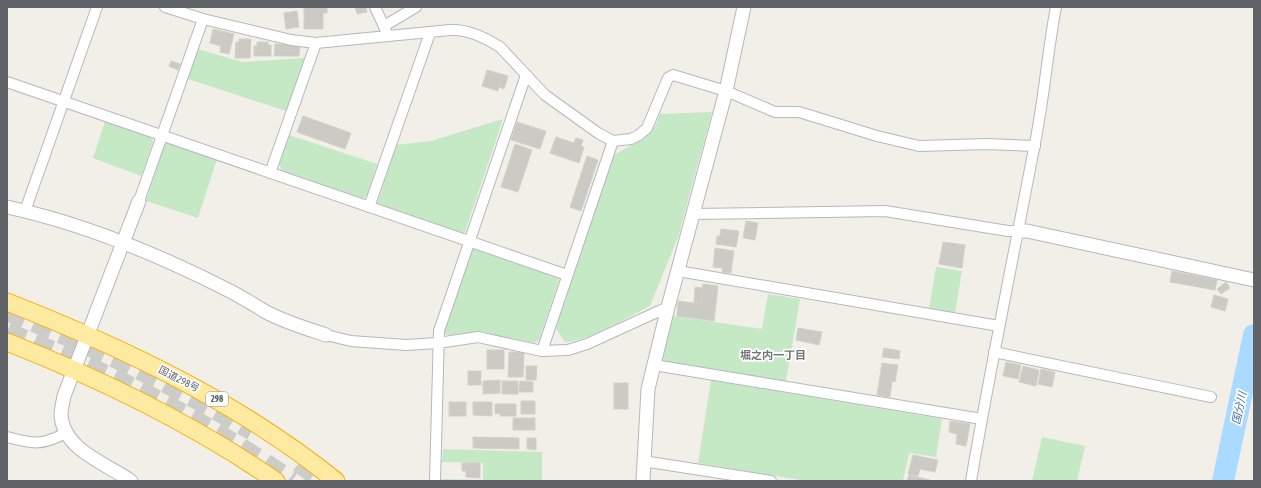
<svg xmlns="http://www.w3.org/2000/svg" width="1261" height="488" viewBox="0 0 1261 488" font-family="'Asap Condensed','Noto Sans JP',sans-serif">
<rect width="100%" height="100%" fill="#f1efe8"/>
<g fill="#c5e8c5">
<polygon points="198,49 242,62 306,58 286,111 188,79"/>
<path d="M712 112 678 237 650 306C630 316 586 342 565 342L555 327 613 156 648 135 657 123 659 114Z"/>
<polygon points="503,119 465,232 461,234 377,204 396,145 431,141"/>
<polygon points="105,121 151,137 153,142 141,176 93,158"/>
<polygon points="289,135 377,164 367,195 364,198 360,198 281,171 279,163"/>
<polygon points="168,143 217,159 198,218 146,201 164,145"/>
<polygon points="475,248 556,276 559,280 539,340 534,343 482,332 448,335 444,333 444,328 471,249"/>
<polygon points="936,267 962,271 955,313 929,309"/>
<polygon points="768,294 800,299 786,381 667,363 662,358 673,316 762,329"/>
<polygon points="711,380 942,419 936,457 909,453 903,481 806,481 698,463"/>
<polygon points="1042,437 1085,446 1077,481 1032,481"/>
<polygon points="443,449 542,452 542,481 443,481 442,479 483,480 483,463 442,462"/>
</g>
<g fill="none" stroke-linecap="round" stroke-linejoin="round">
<polyline stroke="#aadaff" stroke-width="22" points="1223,481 1254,335"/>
</g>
<g fill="#cccac5" stroke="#d6d1c6">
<polygon points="304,7 327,7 327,13 323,13 323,29 304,29"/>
<polygon points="355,7 366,7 367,12 357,14"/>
<polygon points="297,11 299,27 286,29 284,13"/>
<polygon points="213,29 234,34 229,54 220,52 221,46 210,43"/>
<polygon points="239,39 251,39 250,58 235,58 236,42 239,42"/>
<polygon points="257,42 268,42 268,45 271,45 271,56 254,56 254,46 257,46"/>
<polygon points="275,44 300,45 299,56 274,56"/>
<polygon points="171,61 180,64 178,70 169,66"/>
<polygon points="487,70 508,76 504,89 499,87 498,91 482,86"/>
<polygon points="303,116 351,133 345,149 297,132"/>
<polygon points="517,122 546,131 540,149 511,140"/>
<polygon points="556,137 574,143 576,138 583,140 581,146 584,147 579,163 550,153"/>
<polygon points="515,144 532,150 518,192 501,187"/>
<polygon points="587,156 598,160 581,211 570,207"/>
<polygon points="746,221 758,223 755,240 743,238"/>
<polygon points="721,229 739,231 736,247 716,244 717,236 720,236"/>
<polygon points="943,242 965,245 962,268 939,264"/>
<polygon points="715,248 734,251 731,273 722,272 723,268 713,267"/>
<polygon points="1172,271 1217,280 1215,290 1170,282"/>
<polygon points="1226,282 1230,288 1221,294 1217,289"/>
<polygon points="703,284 718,286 714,321 677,316 678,301 701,304"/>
<polygon points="695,287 703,288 701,304 694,303"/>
<polygon points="1214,295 1228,299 1225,311 1211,307"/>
<polygon points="798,328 822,332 819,345 796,340"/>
<polygon points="884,348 900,351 899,359 882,357"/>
<rect x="487" y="350" width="17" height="19"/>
<polygon points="509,352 524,352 523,377 508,377"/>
<polygon points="1006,362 1021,365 1018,379 1003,376"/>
<polygon points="882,363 898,365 895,382 892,381 890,397 877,395"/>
<polygon points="526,366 537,366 536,380 526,380"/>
<polygon points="1023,366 1039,370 1036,386 1019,382"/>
<polygon points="1041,369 1055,372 1052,387 1038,384"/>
<rect x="468" y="371" width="13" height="14"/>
<polygon points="500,380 500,393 483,394 483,381"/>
<rect x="502" y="381" width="16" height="13"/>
<polygon points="520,381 533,382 533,392 519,392"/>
<rect x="614" y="383" width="14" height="26"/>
<rect x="521" y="401" width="14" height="13"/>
<rect x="449" y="402" width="17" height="14"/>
<polygon points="473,402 492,402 492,416 473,415"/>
<polygon points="495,404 516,404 516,416 500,416 500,413 495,414"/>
<rect x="513" y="418" width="22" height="12"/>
<polygon points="950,421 970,424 966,446 956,444 957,434 949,432"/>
<polygon points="473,437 519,438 519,449 473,448"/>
<polygon points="527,438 536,438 536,450 527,449"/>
<polygon points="913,455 938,460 935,472 920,469 918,476 908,474"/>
<polygon points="462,463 480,463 480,478 466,477 466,471 462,471"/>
<polygon points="909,475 930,480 929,481 907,481"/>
</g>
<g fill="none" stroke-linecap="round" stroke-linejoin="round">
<g stroke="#ccccc8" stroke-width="19" stroke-dasharray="19 10" stroke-linecap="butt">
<path d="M7 312C92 345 173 385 252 431"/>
<path d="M7 332C109 372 202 418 292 481"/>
<polyline points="299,463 322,481"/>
</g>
<g stroke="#b5b8bc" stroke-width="12">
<g id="minor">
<path d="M165 7 203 19 291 40 316 43 450 30C467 29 486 38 500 47L545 95 598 133 613 141 631 139 639 135 647 128 668 78 673 75 726 91 775 112H799L877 136 919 146 987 144 1035 146"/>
<polyline points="375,7 386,31"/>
<polyline points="384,26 416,7"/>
<polyline points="7,82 567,275"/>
<polyline points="270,173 316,43"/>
<polyline points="139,201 203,19"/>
<polyline points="369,207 430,33"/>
<polyline points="25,211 97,7"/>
<polyline points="693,214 885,211 1008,231 1017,231"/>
<polyline points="678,271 999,326"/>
<polyline points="326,335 351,341 406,345 438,343 478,337 542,351 568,350 587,344 668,307"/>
<polyline points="542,351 613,141"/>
<polyline points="994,352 1211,397"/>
<polyline points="654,365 982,419"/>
<path d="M7 437C33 444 43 446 67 432"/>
<polyline points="643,461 771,481"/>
<polyline points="435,481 439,331 526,75"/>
<path d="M971 481C990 369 1013 259 1034 148 1044 101 1047 54 1056 7"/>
</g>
</g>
<g stroke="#b5b8bc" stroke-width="15">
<g id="tertiary">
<path d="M7 207C81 223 159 255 226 289 240 296 253 304 266 312 285 322 305 328 326 335"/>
<polyline points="1017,231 1027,231 1254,280"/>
<path d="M131 481C107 464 63 450 61 415 61 409 63 402 64 396L139 201"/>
<polyline points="643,481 648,389 668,307 726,91 744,7"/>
</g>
</g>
<g stroke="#f9ab00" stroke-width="19">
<g id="trunk">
<path d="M7 302C124 348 238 402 336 481"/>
<path d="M7 342C101 379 192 423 276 481"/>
</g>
</g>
<use href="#minor" stroke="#fff" stroke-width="10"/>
<use href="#tertiary" stroke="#fff" stroke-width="13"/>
<use href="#trunk" stroke="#feeaa1" stroke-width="17"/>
</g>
<g text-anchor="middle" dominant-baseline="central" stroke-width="3.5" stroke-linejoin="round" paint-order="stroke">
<rect fill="#fff" stroke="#8f9295" stroke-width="1" x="206" y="392" width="22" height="14" rx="3"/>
<g font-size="9" font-weight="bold" fill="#5f6368">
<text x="217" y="399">298</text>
</g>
<g font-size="10" fill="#5f6368" stroke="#fff">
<text transform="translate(179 379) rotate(27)">国道298号</text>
</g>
<g font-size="11" font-weight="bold" fill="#70757a" stroke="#fff">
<text x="773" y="355">堀之内一丁目</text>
</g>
<g font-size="11" font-style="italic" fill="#4174aa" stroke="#fff">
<text transform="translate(1239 408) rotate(-78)">国分川</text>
</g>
</g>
<rect width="1261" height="488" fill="none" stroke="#5f6368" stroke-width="16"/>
</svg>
